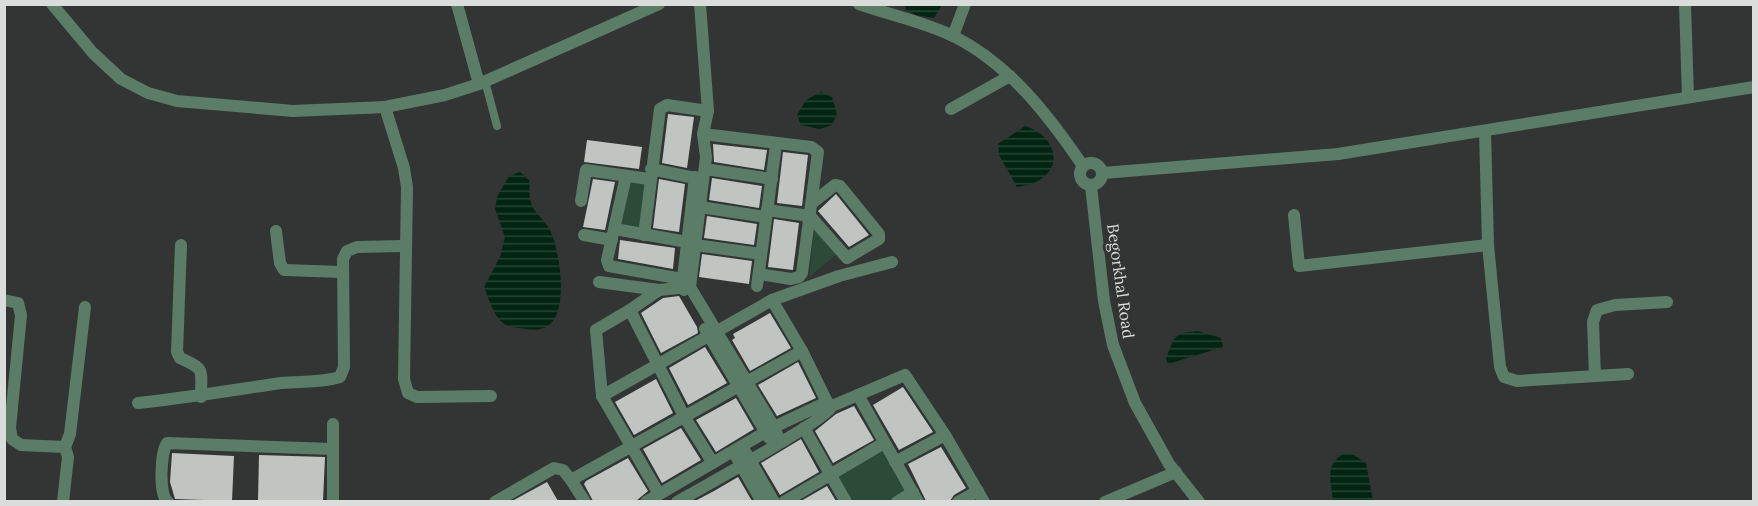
<svg xmlns="http://www.w3.org/2000/svg" width="1758" height="506" viewBox="0 0 1758 506" font-family="Lora,serif">
<defs>
<pattern id="water-rules" width="6" height="5" patternUnits="userSpaceOnUse" patternTransform="scale(1.5)"><rect width="6" height="5" fill="#022513"/><path d="M0 2.5h6" fill="none" stroke="#264435"/></pattern>
</defs>
<rect width="100%" height="100%" fill="#323533"/>
<g fill="#2b4a38">
<polygon points="628,178 653,182 645,237 619,233"/>
<polygon points="815,222 839,252 809,277"/>
<polygon points="883,446 909,491 892,501 849,501 834,475"/>
</g>
<g fill="url(#water-rules)">
<polygon points="905,5 905,4 942,5 934,18 916,15 906,10"/>
<polygon points="821,92 832,97 837,114 832,125 820,129 801,125 797,115 806,100"/>
<path d="M1025 126C1053 134 1067 166 1036 182 1031 185 1023 186 1017 187L999 155 998 144Z"/>
<path d="M520 172 529 180C530 187 529 197 531 203 534 213 545 220 550 230 560 250 571 318 544 328 534 332 522 328 512 327 495 324 490 301 484 287L500 257 505 237 495 209 497 197 509 176Z"/>
<path d="M1198 331 1221 338 1223 347 1168 364 1166 359C1175 336 1173 333 1198 331Z"/>
<path d="M1345 453H1351L1366 463 1373 501H1333C1331 480 1324 464 1345 453Z"/>
</g>
<g fill="#c1c5c2">
<polygon points="668,114 694,117 687,168 662,163"/>
<polygon points="587,140 642,147 639,169 584,162"/>
<polygon points="713,144 767,150 764,170 714,162"/>
<polygon points="783,152 808,155 802,206 777,203"/>
<polygon points="712,178 762,186 759,208 709,200"/>
<polygon points="593,179 615,182 605,230 583,227"/>
<polygon points="659,179 685,184 679,232 653,228"/>
<polygon points="836,194 869,235 849,247 818,211"/>
<polygon points="707,216 757,224 754,245 704,238"/>
<polygon points="774,219 799,223 793,270 768,267"/>
<polygon points="620,240 675,248 673,269 618,259"/>
<polygon points="702,254 752,261 749,284 699,277"/>
<polygon points="679,296 697,327 698,333 661,353 641,313 663,298"/>
<polygon points="770,313 791,348 750,371 732,340 735,338 733,334"/>
<polygon points="705,347 727,383 688,405 669,368"/>
<polygon points="798,362 816,398 777,416 758,385"/>
<polygon points="656,379 673,413 634,435 615,402"/>
<polygon points="903,387 933,432 899,450 873,405"/>
<polygon points="736,398 754,429 716,452 696,420"/>
<polygon points="854,406 874,440 833,463 815,431 836,414"/>
<polygon points="681,428 701,460 662,483 643,449"/>
<polygon points="801,439 819,472 780,495 761,463"/>
<polygon points="941,447 966,488 954,495 950,501 926,501 908,464"/>
<polygon points="172,453 234,456 232,501 175,499 170,482"/>
<polygon points="259,455 325,457 323,501 258,500"/>
<polygon points="628,458 648,491 636,501 593,501 584,484 586,481"/>
<polygon points="738,477 752,501 695,501 714,491"/>
<polygon points="547,482 558,501 512,501"/>
<polygon points="827,486 836,501 801,501"/>
</g>
<g fill="none" stroke-linecap="round" stroke-linejoin="round">
<polyline stroke="#5b7d68" stroke-width="8" points="485,81 497,126"/>
<g stroke="#5b7d68" stroke-width="12">
<polyline points="457,4 479,84"/>
<polyline points="700,4 708,111 703,134 706,157 690,287 774,427 780,442"/>
<polyline points="1685,4 1688,97"/>
<polyline points="953,36 965,4"/>
<polyline points="385,107 404,168 407,187 404,379 408,393 417,397 491,396"/>
<polyline points="951,109 1010,76"/>
<polyline points="1485,131 1488,245 1500,367 1504,377 1517,381 1628,374"/>
<polyline points="703,134 811,147 818,152 802,273 799,277 791,279 759,274"/>
<polyline points="651,169 695,178"/>
<polyline points="705,169 772,179"/>
<polyline points="626,176 607,260 609,266 682,279"/>
<polyline points="581,201 586,170 649,179"/>
<polyline points="700,207 766,217"/>
<polyline points="767,210 810,216 847,258 879,239 879,234 840,186 835,185 812,203"/>
<polyline points="1294,215 1299,266 1488,245"/>
<polyline points="615,229 687,242"/>
<polyline points="276,231 280,263 284,270 342,272"/>
<polyline points="584,235 612,240"/>
<polyline points="644,235 660,109 667,105 708,111"/>
<path d="M181 245 177 352 180 358C206 370 201 368 201 397"/>
<polyline points="695,245 761,254"/>
<polyline points="599,282 659,290"/>
<polyline points="757,286 776,145"/>
<polyline points="689,287 659,290 630,310 685,418 713,463"/>
<polyline points="684,290 682,286 695,177"/>
<polyline points="4,300 18,303 21,315 10,428 12,439 21,445 65,447 68,457 63,502"/>
<polyline points="772,300 802,351"/>
<polyline points="630,310 596,330 602,396 659,494"/>
<polyline points="705,329 769,438"/>
<polyline points="1595,376 1593,322 1597,310 1615,305 1667,302"/>
<polyline points="858,395 918,502"/>
<polyline points="602,396 772,300 839,276 892,262"/>
<path d="M138 403C186 398 233 390 281 383 301 381 321 383 340 377L344 367 343 259 347 251 357 247 404 246"/>
<polyline points="832,406 905,375 945,435 984,502"/>
<polyline points="333,424 333,502"/>
<polyline points="804,428 846,502"/>
<polyline points="65,447 70,434 85,307"/>
<polyline points="746,453 774,502"/>
<polyline points="737,458 762,502"/>
<polyline points="895,462 945,435"/>
<path d="M168 502C158 495 161 452 167 443L332 449"/>
<polyline points="495,502 554,468 563,470 571,480"/>
<polyline points="585,502 571,480 802,351 827,402"/>
<path d="M646 502 774 427 827 402 832 406C829 418 698 490 677 502"/>
<polyline points="784,502 884,443"/>
<polyline points="897,502 913,492"/>
<polyline points="958,502 978,491"/>
<polyline points="1105,502 1176,472"/>
</g>
<g stroke="#5b7d68" stroke-width="12">
<polyline points="52,4 93,53 121,79 148,93 177,101 293,111 385,107 445,95 479,84 659,4"/>
<path d="M859 4C890 15 926 22 955 37 1010 65 1049 116 1083 166"/>
<circle cx="1091" cy="174" r="11"/>
<polyline points="1103,173 1338,154 1754,87"/>
<polyline points="1091,186 1104,301 1113,345 1135,403 1169,464 1199,502"/>
</g>
</g>
<g text-anchor="middle" dominant-baseline="central" stroke-width="6" stroke-linejoin="round" paint-order="stroke">
<g font-size="16" fill="#dbdddc" stroke="#323533">
<text transform="translate(1121 281) rotate(82)">Begorkhal Road</text>
</g>
</g>
<rect width="1758" height="506" fill="none" stroke="#dbdddc" stroke-width="12"/>
</svg>
